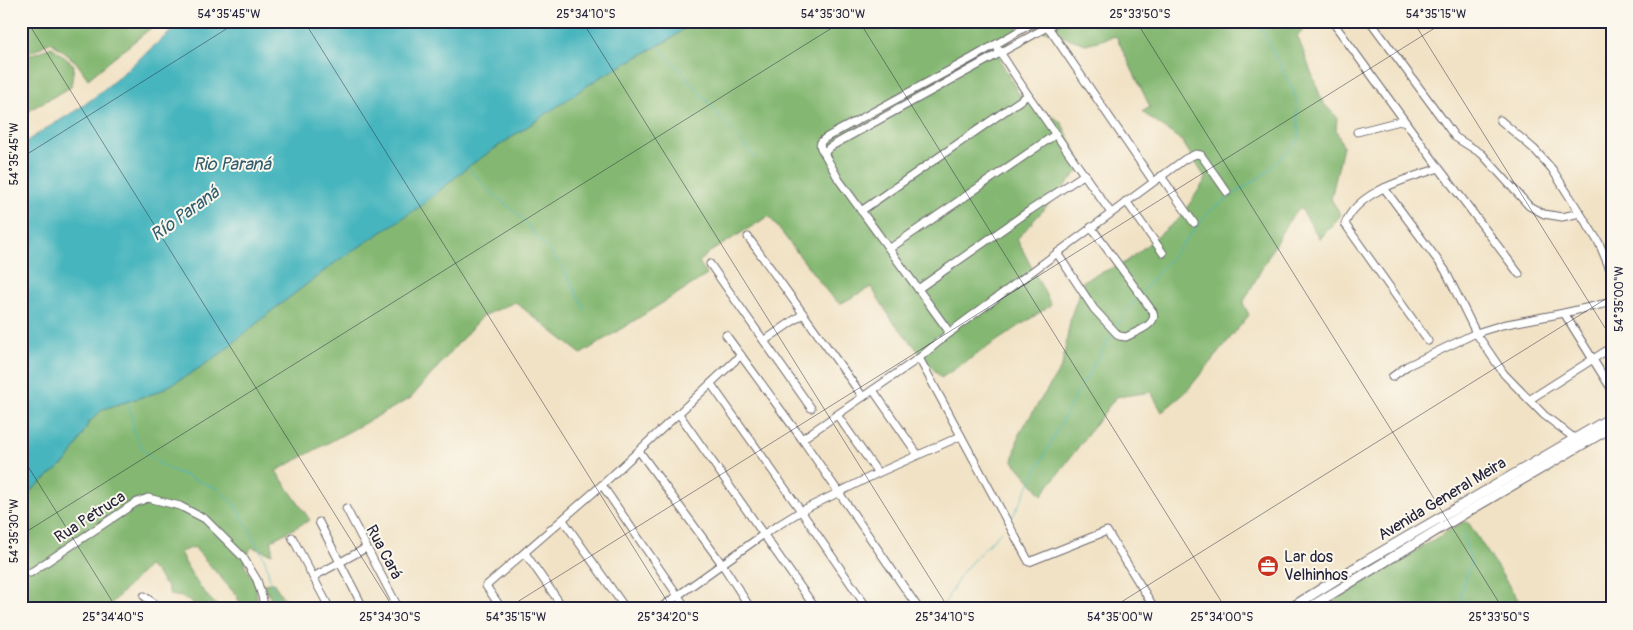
<svg xmlns="http://www.w3.org/2000/svg" width="1633" height="630" viewBox="0 0 1633 630" font-family="Pangolin,sans-serif">
<rect width="100%" height="100%" fill="#fbf7ec"/>
<filter id="ink" filterUnits="userSpaceOnUse"><feTurbulence type="fractalNoise" baseFrequency=".02" numOctaves="2"/><feDisplacementMap in="SourceGraphic" scale="10" xChannelSelector="R" yChannelSelector="G"/><feConvolveMatrix kernelMatrix="1 2 1 2 8 2 1 2 1" color-interpolation-filters="sRGB"/></filter>
<filter id="wash" filterUnits="userSpaceOnUse"><feTurbulence type="fractalNoise" baseFrequency=".0096" numOctaves="4" result="noise"/><feDisplacementMap in="SourceGraphic" scale="20" xChannelSelector="R" yChannelSelector="G"/><feGaussianBlur stdDeviation="1.12" result="paint"/><feColorMatrix in="noise" values="0 0 0 0 0 0 0 0 0 0 0 0 0 0 0 0 0 1.4 0 .05"/><feComposite in="paint" operator="in"/></filter>
<g filter="url(#wash)">
<rect width="100%" height="100%" fill="#f1e2c5"/>
<g fill="#84b872" stroke="#536d56">
<polygon points="21,21 157,21 157,23 88,79 76,62 51,42 27,54 21,49"/>
<path d="M694 21H1297L1303 31 1297 35 1323 103 1337 117 1336 130 1343 146 1331 199 1341 215 1320 239 1300 207 1285 226 1243 303 1249 315 1186 392 1162 412 1151 392 1116 397 1042 495 1013 461 1019 434 1062 366 1071 316 1084 280 1126 262 1180 218 1206 179 1182 141 1142 112 1150 107 1116 36 1086 44 1020 23 1000 60 1018 93 1061 122 1083 166 1017 239 1051 305 941 378 892 320 871 287 840 304 829 294 769 216 710 252 699 262 707 275 581 354 515 302 481 317 411 398 276 471 310 520 272 540V554L251 547 244 565 256 584 257 603 259 609H243L236 595 194 547 180 552C189 572 203 595 221 609H202L182 597 170 595 168 587 163 583 156 572 148 566 106 609H21V499L67 461 89 422 103 409 158 392 190 374 220 354 269 313 336 262 421 206 469 166 599 78 672 38Z"/>
<polygon points="52,47 74,65 71,87 33,108 21,118 21,54 25,57"/>
<polygon points="1468,522 1524,609 1320,609 1461,523"/>
<polygon points="273,582 282,596 289,603 288,609 267,608 266,600 271,600 268,593 261,585"/>
</g>
<path fill="#46b5be" stroke="#346c7c" d="M184 21H694L672 38 599 78 469 166 421 206 336 262 269 313 220 354 190 374 158 392 103 409 89 422 76 447 67 461 21 499V146C43 128 69 117 92 99 124 74 152 46 184 21Z"/>
<g fill="none" stroke-linecap="round" stroke-linejoin="round">
<g stroke="#46b5be" stroke-width="1">
<polyline points="656,45 678,67 756,159"/>
<polyline points="468,167 488,190 518,214 562,266 585,309"/>
<polyline points="1142,292 1211,210 1267,172 1299,140 1296,97 1261,27 1256,21"/>
<polyline points="1115,328 1126,311 1138,297"/>
<polyline points="127,402 132,415 133,431 144,451 157,462 167,468 218,489 234,504 247,525 265,560 272,587 283,609"/>
<polyline points="1011,520 1069,407 1112,334"/>
<polyline points="941,609 963,571 1001,531"/>
<polyline points="1446,609 1461,602 1463,584 1471,564 1463,533"/>
</g>
</g>
</g>
<g filter="url(#ink)">
<g fill="none" stroke-linecap="round" stroke-linejoin="round">
<g stroke="#6a656b" stroke-width="9">
<g id="minor">
<path d="M1036 21 972 58 836 132C826 138 814 141 824 153L830 147 846 138 1058 21"/>
<polyline points="1044,21 1153,181"/>
<polyline points="1332,21 1439,168 1519,274"/>
<polyline points="1370,21 1443,120 1455,137 1482,154 1529,206 1544,214 1562,217 1580,213"/>
<polyline points="998,49 1028,95"/>
<polyline points="1500,120 1535,150 1552,169 1599,243 1612,274"/>
<polyline points="1357,132 1404,120"/>
<polyline points="824,153 839,180 950,333"/>
<polyline points="1161,176 1194,223"/>
<polyline points="1384,188 1445,270 1476,333 1504,374 1544,415 1574,438"/>
<polyline points="1126,201 1163,253"/>
<polyline points="861,211 1028,95 1111,213"/>
<polyline points="748,237 863,397"/>
<polyline points="889,249 1056,134"/>
<path d="M1057 253 1094 309 1119 336 1126 337C1135 332 1158 325 1153 312L1091 227"/>
<polyline points="710,264 811,408"/>
<polyline points="918,289 1029,211 1085,174"/>
<polyline points="1564,313 1612,390"/>
<polyline points="726,335 802,439 919,609"/>
<polyline points="764,341 803,314"/>
<path d="M1428 341 1345 224C1358 190 1408 179 1439 168"/>
<polyline points="919,358 1029,562 1107,531 1155,609"/>
<polyline points="1392,377 1407,366 1476,333 1502,325 1564,313 1612,302"/>
<polyline points="711,384 801,511 868,609"/>
<polyline points="873,390 918,455"/>
<polyline points="1529,400 1612,347"/>
<polyline points="679,414 816,609"/>
<polyline points="837,415 878,473"/>
<polyline points="802,439 919,358 958,326 1185,159 1196,154 1201,155 1227,192"/>
<polyline points="639,451 722,564 751,609"/>
<polyline points="602,485 687,609"/>
<polyline points="346,508 399,609"/>
<polyline points="563,520 626,609"/>
<polyline points="319,522 364,609"/>
<polyline points="292,537 330,609"/>
<polyline points="525,553 564,609"/>
<polyline points="30,573 135,503 148,498 180,506 205,519 243,557 257,580 263,600 262,609"/>
<polyline points="313,577 366,548"/>
<polyline points="144,596 162,609"/>
<polyline points="502,609 486,586 602,485 741,355"/>
<polyline points="659,609 764,534 801,511 878,473 961,436"/>
</g>
</g>
<g stroke="#6a656b" stroke-width="11">
<g id="major">
<polyline points="1289,609 1366,561 1612,417"/>
<polyline points="1307,609 1472,509 1612,427"/>
</g>
</g>
<use href="#minor" stroke="#fff" stroke-width="7"/>
<use href="#major" stroke="#fff" stroke-width="9"/>
</g>
</g>
<path fill="none" stroke="#22223b" stroke-width="1" stroke-opacity="0.45" d="M27 21 394 609M304 21 672 609M582 21 949 609M859 21 1226 609M1136 21 1503 609M1413 21 1612 339M21 158 239 21M21 455 117 609M21 535 843 21M506 609 1446 21M1110 609 1612 295"/>
<defs>
<g id="office-disc" transform="scale(1.125)"><circle r="9.5" fill="#c8321e" stroke="#fbf7ec"/><path d="M-6-3h4V-5.5h4V-3h4V5H-6ZM-1-4.5V-3h2v-1.5ZM-6 0V1H6V0Z" fill="#fff"/></g>
</defs>
<g fill-rule="evenodd">
<use href="#office-disc" x="1268" y="566"/>
</g>
<g text-anchor="middle" dominant-baseline="central" stroke-width="4" stroke-linejoin="round" paint-order="stroke">
<g font-size="16" fill="#22223b" stroke="#fbf7ec">
<text transform="translate(1442 499) rotate(-31)">Avenida General Meira</text>
<text transform="translate(90 517) rotate(-33)">Rua Petruca</text>
<text transform="translate(384 552) rotate(62)">Rua Cará</text>
</g>
<g font-size="16" fill="#22223b" stroke="#fbf7ec" text-anchor="start">
<text x="1284" y="557">Lar dos<tspan x="1284" dy="18">Velhinhos</tspan></text>
</g>
<g font-size="18" font-style="italic" fill="#305d6f" stroke="#fbf7ec">
<text x="232" y="164">Rio Paraná</text>
<text transform="translate(185 214) rotate(-36)">Río Paraná</text>
</g>
</g>
<rect width="1633" height="630" fill="none" stroke="#fbf7ec" stroke-width="55"/>
<rect x="28" y="28" width="1578" height="574" fill="none" stroke="#22223b" stroke-width="2"/>
<g font-size="12" text-anchor="middle" fill="#22223b">
<text x="229" y="18">54°35'45"W</text>
<text x="586" y="18">25°34'10"S</text>
<text x="833" y="18">54°35'30"W</text>
<text x="1140" y="18">25°33'50"S</text>
<text x="1436" y="18">54°35'15"W</text>
<text transform="translate(14 154) rotate(-90)" y="4">54°35'45"W</text>
<text transform="translate(1619 299) rotate(-90)" y="4">54°35'00"W</text>
<text transform="translate(14 531) rotate(-90)" y="4">54°35'30"W</text>
<text x="113" y="621">25°34'40"S</text>
<text x="390" y="621">25°34'30"S</text>
<text x="516" y="621">54°35'15"W</text>
<text x="668" y="621">25°34'20"S</text>
<text x="945" y="621">25°34'10"S</text>
<text x="1120" y="621">54°35'00"W</text>
<text x="1222" y="621">25°34'00"S</text>
<text x="1499" y="621">25°33'50"S</text>
</g>
</svg>
